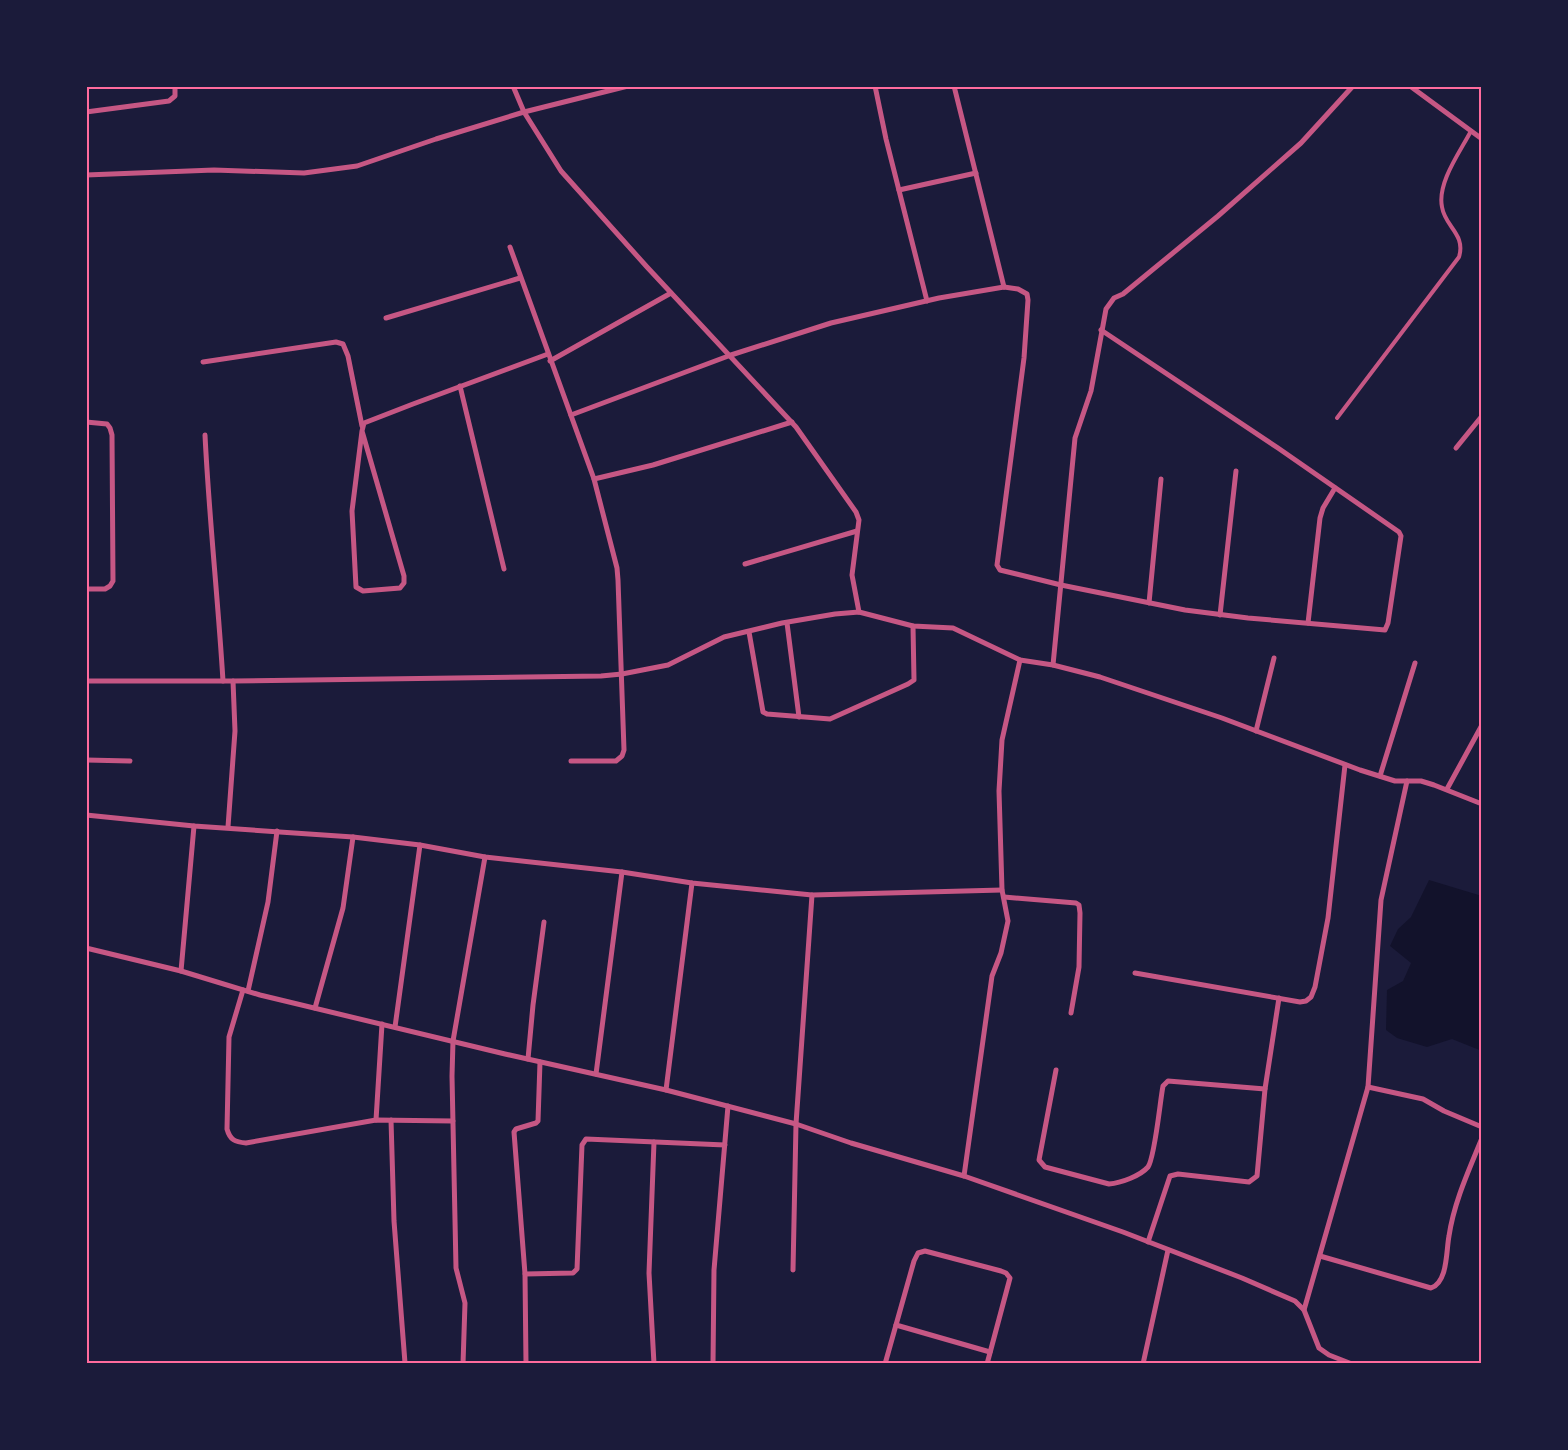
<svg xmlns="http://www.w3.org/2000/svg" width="1568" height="1450" viewBox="0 0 1568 1450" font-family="'Nunito Sans',sans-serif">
<rect width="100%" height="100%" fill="#1b1b3a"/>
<polygon fill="#12122b" points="1429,880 1482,896 1482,1051 1452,1039 1427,1047 1397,1038 1386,1030 1387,990 1403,981 1411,963 1390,946 1398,929 1411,917"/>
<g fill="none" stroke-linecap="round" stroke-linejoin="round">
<path stroke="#c65784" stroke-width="4" d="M1337 418 1459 257C1466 234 1445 227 1442 207 1437 183 1460 152 1471 131"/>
<g stroke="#c65784" stroke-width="5">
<polyline points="513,86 524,112 561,171 647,267 796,427 856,512 859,520 852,575 859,612"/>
<polyline points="875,86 886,139 927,301"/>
<polyline points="954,86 1004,287"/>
<polyline points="1410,86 1482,139"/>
<polyline points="86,112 169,101 175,96 175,86"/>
<polyline points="86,175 214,170 304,173 357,166 436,139 524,112 628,86"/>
<polyline points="899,190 976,173"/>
<polyline points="510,247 594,479 617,568 618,580 624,750 622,756 616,761 571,761"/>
<polyline points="386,318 520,278"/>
<polyline points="550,361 671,293"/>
<polyline points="203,362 336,342 343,344 348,356 362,426"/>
<polyline points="460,386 504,569"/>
<polyline points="571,415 731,355 831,323 939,298 1004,287 1018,289 1027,294 1028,300 1024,358 997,565 1000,570 1061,585 1185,610 1248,618 1385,630 1388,623 1401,536 1399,532 1278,448 1101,330"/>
<polyline points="86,422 107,424 110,428 112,435 113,581 110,586 105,589 86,589"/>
<polyline points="362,431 352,511 356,587 363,591 400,588 404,583 404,576 362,431 364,423 413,404 548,354"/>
<path d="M205 435C209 517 218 599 223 681"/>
<polyline points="1456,448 1482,416"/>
<polyline points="594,479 653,465 792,422"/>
<polyline points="745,564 857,531"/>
<polyline points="1149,603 1161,479"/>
<polyline points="1220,615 1236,471"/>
<polyline points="787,623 799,717"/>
<polyline points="1308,623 1320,518 1323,508 1335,488"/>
<polyline points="749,632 763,712 767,714 830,719 908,684 914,680 913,626"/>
<polyline points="1053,665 1075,438 1091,391 1106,309 1114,298 1123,294 1218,216 1301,143 1353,86"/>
<polyline points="86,681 233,681 601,676 622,674 668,665 724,637 782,623 835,614 859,612 913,626 953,628 1020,660 1053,665 1100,677 1222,718 1360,770 1395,781 1421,781 1434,785 1482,804"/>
<polyline points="1256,731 1274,658"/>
<polyline points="86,760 130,761"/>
<polyline points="1380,776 1415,663"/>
<polyline points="1447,789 1482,725"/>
<polyline points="86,815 194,826 353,837 420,845 485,857 622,872 692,883 812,895 1002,890"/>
<polyline points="228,827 235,731 233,681"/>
<polyline points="1004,897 1076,903 1079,905 1080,913 1079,967 1071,1013"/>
<polyline points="86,948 181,971 260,995 505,1054 666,1090 796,1124 851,1143 964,1176 1123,1232 1242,1278 1295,1301 1304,1310 1319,1348 1329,1355 1352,1364"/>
<polyline points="181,971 194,826"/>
<polyline points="1135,973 1300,1002 1306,1001 1311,997 1315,987 1328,918 1345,765"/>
<path d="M243 990 229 1037 227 1129C230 1140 235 1142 246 1143L376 1120 453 1121"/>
<polyline points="248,991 268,902 277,831"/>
<polyline points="315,1008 343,908 353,837"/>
<polyline points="395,1027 420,845"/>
<polyline points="528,1059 533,1005 544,922"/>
<path d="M1056 1070 1039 1160 1045 1167 1109 1184C1121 1183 1140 1176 1148 1167 1155 1157 1160 1101 1163 1086L1168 1081 1265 1089"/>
<polyline points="596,1074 622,872"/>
<polyline points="1368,1087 1423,1099 1444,1111 1482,1127"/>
<polyline points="666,1090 692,883"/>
<polyline points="376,1120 382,1024"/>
<polyline points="391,1120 394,1221 405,1363"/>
<polyline points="964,1176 992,976 1001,953 1008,921 1002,890 999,791 1002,740 1020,660"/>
<polyline points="1148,1242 1170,1176 1178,1174 1249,1182 1257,1176 1265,1089 1279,998"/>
<path d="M1320 1256 1431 1288C1448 1282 1446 1251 1449 1236 1454 1202 1469 1170 1482 1138"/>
<polyline points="793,1270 796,1124 812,895"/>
<polyline points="525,1274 573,1273 577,1269 582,1145 586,1139 725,1145"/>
<polyline points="1304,1310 1368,1087 1381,900 1407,781"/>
<polyline points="896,1325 990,1352"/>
<polyline points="463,1364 465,1303 456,1268 452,1076 453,1041 485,857"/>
<polyline points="526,1364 525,1274 514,1132 516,1129 536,1123 538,1121 540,1062"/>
<polyline points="654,1364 649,1273 654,1142"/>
<polyline points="713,1364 714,1270 728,1106"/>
<polyline points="885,1364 914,1261 918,1253 925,1251 1001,1271 1006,1273 1010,1278 987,1364"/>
<polyline points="1143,1364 1168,1250"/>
</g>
</g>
<rect width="1568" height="1450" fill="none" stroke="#1b1b3a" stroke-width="175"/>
<rect x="88" y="88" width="1392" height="1274" fill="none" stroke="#ff6b9d" stroke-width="2"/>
</svg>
